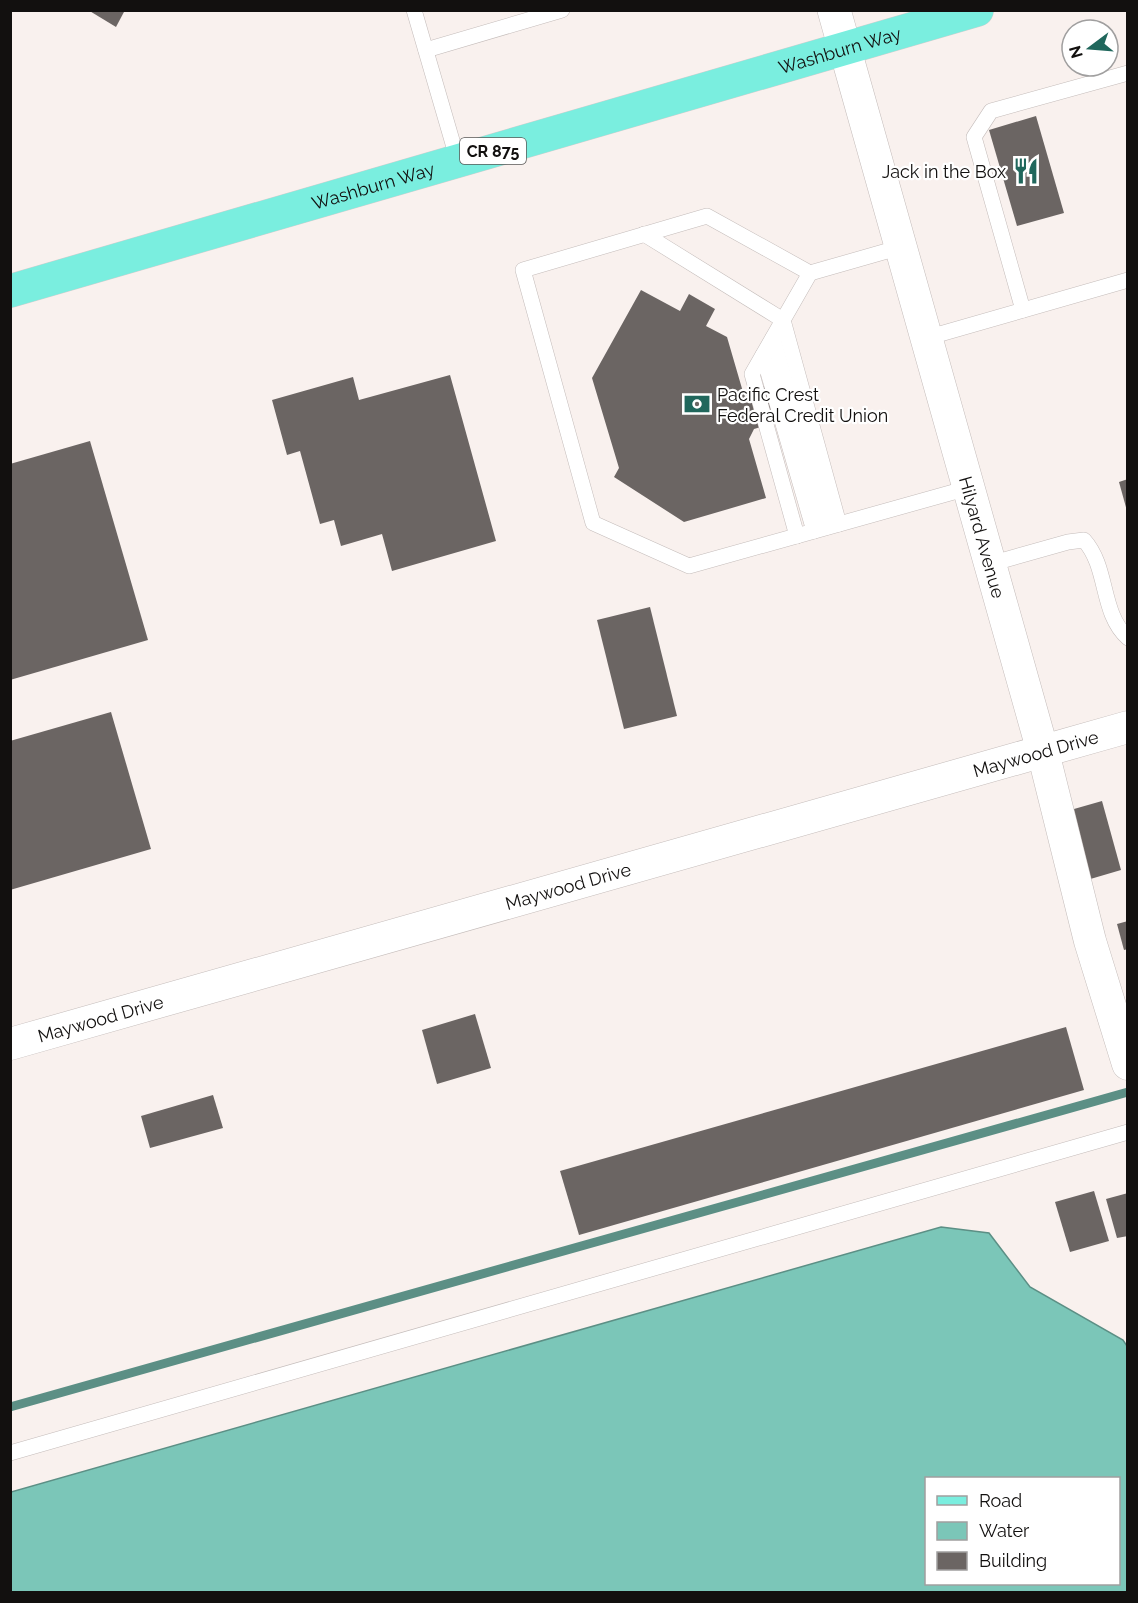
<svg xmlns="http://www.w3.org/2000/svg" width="1138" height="1603" viewBox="0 0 1138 1603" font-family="Raleway,sans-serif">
<rect width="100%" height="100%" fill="#f9f1ee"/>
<path fill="#7bc6b8" stroke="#5c8f85" stroke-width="1.5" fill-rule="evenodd" d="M941 1227 989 1233 1030 1287 1123 1340 1127 1346V1592H11V1492ZM926 1478H1118V1584H926Z"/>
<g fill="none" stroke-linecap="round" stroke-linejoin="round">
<polyline stroke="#5c8f85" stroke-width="9" points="10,1407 1128,1092"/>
</g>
<g fill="#6b6563">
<polygon points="88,10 125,10 116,27"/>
<polygon points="1036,116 1064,213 1017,226 989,130"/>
<polygon points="641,290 680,311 689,294 715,309 706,326 727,337 743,392 788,379 798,416 754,429 749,439 766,498 684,522 614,477 619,468 592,378"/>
<polygon points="450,375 496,541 392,571 382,534 341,546 334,520 320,524 300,451 287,455 272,400 353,377 359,400"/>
<polygon points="90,441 148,640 10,680 10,464"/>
<polygon points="1128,479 1128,511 1127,511 1119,482"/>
<polygon points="650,607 677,716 624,729 597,620"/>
<polygon points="111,712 151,849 10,890 10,741"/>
<polygon points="1102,801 1121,870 1087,880 1067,811"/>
<polygon points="1128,921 1128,949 1124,950 1117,924"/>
<polygon points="475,1014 491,1068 437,1084 422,1030"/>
<polygon points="1066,1027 1084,1090 579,1235 560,1171"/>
<polygon points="213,1095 223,1128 150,1148 141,1116"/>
<polygon points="1094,1191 1109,1241 1070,1252 1055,1202"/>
<polygon points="1128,1193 1128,1236 1117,1238 1106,1199"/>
</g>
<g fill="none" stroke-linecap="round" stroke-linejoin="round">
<g stroke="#c4bcba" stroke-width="16">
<g id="lane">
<polyline points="414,10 458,161"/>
<polyline points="426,50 562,10"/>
<polyline points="644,234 783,320 839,524"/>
<polyline points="810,273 707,216 523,270 593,523 689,566 968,488"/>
<polyline points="1023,310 974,137 991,111 1128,73"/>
<polyline points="773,338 827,527"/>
<polyline points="926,338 1128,280"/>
<polyline points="763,355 814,531"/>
<polyline points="797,536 752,374 810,273 901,247"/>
<path d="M990 564 1068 542 1084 540C1109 568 1100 613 1128 638"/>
<polyline points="10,1453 1128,1132"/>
</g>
</g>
<g stroke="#c4bcba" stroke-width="33">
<g id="street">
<path id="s1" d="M845 49 1043 752 1090 941 1128 1064"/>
<path id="s2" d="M10 1044 1128 727"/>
</g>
</g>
<g stroke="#c4bcba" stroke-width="34">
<polyline id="secondary" points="834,10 845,49"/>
</g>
<g stroke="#d0cfcf" stroke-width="34">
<g id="primary">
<path id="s3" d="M10 291 977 10"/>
</g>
</g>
<use href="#lane" stroke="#fff" stroke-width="15"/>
<use href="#street" stroke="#fff" stroke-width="32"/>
<use href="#secondary" stroke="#fff" stroke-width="33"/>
<use href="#primary" stroke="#7aeedf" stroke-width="33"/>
</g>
<defs>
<g id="restaurant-bare" transform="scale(2.07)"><path d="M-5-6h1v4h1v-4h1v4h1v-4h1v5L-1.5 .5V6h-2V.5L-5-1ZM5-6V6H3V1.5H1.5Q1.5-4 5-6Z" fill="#20675c" stroke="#fff" stroke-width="2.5" paint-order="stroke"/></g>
<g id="bank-bare" transform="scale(2.07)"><path d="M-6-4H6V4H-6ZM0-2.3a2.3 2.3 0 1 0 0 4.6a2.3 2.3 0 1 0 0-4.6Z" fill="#20675c" stroke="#fff" stroke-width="2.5" paint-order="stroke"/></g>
</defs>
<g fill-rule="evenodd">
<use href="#restaurant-bare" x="1026" y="171"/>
<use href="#bank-bare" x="697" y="404"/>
</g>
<g text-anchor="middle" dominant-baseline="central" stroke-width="4.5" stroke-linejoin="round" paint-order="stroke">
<rect fill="#fff" stroke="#595857" stroke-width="1.5" x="460" y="138" width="66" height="26" rx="4.5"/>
<g font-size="16" font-weight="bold" fill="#12100f">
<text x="493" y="151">CR 875</text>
</g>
<g font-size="18" fill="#12100f" stroke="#fff">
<text stroke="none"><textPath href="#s3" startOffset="864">Washburn Way</textPath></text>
<text stroke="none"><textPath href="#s3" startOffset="378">Washburn Way</textPath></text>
<text stroke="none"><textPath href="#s1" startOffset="507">Hilyard Avenue</textPath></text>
<text stroke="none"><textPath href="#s2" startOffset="1066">Maywood Drive</textPath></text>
<text stroke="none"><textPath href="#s2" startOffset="580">Maywood Drive</textPath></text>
<text stroke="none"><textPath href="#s2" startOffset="94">Maywood Drive</textPath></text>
</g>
<g font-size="18" fill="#12100f" stroke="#fff" text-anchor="end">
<text x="1006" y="171">Jack in the Box</text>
<text x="717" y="394" text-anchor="start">Pacific Crest<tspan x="717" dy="21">Federal Credit Union</tspan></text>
</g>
</g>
<rect width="1138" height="1603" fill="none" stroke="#12100f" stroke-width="24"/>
<rect x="925" y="1477" width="195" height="108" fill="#ffffff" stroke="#a09f9f" stroke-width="1.5"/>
<rect x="937" y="1496" width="30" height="9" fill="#7aeedf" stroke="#a09f9f" stroke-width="1.5"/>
<text x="979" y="1507" font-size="18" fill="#12100f">Road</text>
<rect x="937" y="1522" width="30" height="18" fill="#7bc6b8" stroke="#a09f9f" stroke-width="1.5"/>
<text x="979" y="1537" font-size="18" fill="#12100f">Water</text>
<rect x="937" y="1552" width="30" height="18" fill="#6b6563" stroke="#a09f9f" stroke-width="1.5"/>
<text x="979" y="1567" font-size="18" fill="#12100f">Building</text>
<g transform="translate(1090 48) rotate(254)"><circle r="28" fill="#ffffff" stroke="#a09f9f" stroke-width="1.5"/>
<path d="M0-4.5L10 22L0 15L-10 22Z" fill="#20675c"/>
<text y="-9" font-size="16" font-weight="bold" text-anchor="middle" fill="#12100f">N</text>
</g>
</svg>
